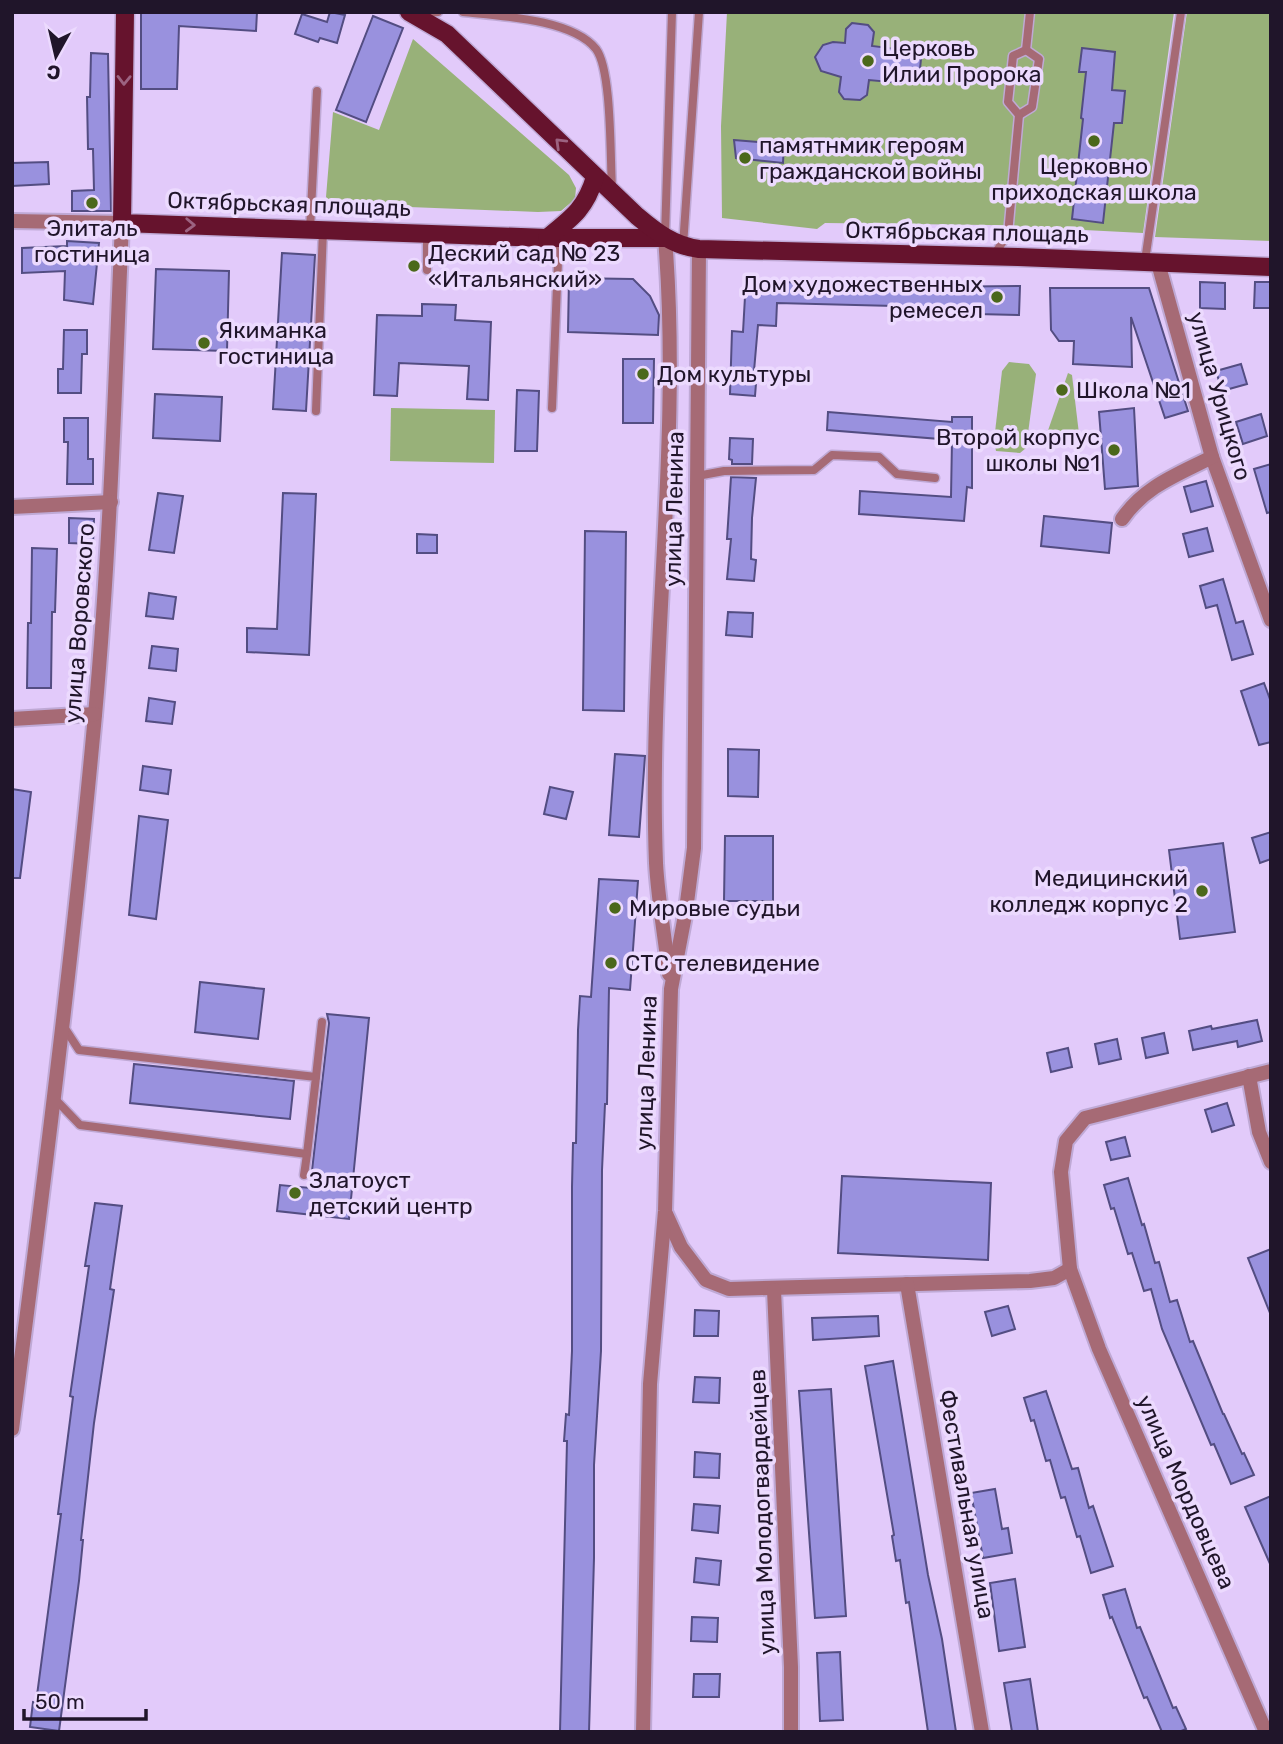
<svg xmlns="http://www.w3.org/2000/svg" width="1283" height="1744" viewBox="0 0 1283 1744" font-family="Rubik,sans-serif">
<rect width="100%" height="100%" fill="#e2cafa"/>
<g fill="#98b179">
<polygon points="727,12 1174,12 1143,233 989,225 825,223 817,229 722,218 721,126"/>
<polygon points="1187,12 1271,12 1271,241 1155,237"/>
<polygon points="413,39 569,175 576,188 575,199 561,211 538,212 334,204 326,197 333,112 379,130"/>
<polygon points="1009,362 1029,364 1036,374 1026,448 1020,453 996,451 994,441 1002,371"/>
<polygon points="1068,373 1072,375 1079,434 1044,442"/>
<polygon points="391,408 495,410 494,463 390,461"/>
</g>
<g fill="#9991de" stroke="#534d82" stroke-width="2">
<polygon points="141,12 257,12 256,31 179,26 177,89 141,89"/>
<polygon points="330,12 345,15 337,43 320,38 318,42 295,34 302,14 327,22"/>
<polygon points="373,16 403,28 366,122 336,110"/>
<polygon points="852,23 868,25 874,32 872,46 905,50 904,57 921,59 919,79 902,77 901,83 869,80 867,95 860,100 844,99 839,92 841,77 821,71 815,57 823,45 833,42 845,43 846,29"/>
<polygon points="1082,48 1115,52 1112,90 1125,91 1122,123 1114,123 1103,223 1072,219 1083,119 1081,118 1086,72 1079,72"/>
<polygon points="91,53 108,54 111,211 72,211 72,191 94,190 93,149 88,149 87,97 90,97"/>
<polygon points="734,140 784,144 783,163 736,158"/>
<polygon points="48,162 49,184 12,186 12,163"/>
<polygon points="67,241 99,243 93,304 64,300 65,271 22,273 22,248 67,246"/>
<polygon points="282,253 315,255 306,411 273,409"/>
<polygon points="156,269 229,271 227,351 153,349"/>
<polygon points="569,278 633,279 650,296 659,315 658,335 568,332"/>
<polygon points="746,279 812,284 812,286 859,286 859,282 922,285 922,287 1020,286 1019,315 977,314 977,310 934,307 777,303 776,326 758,325 754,371 757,371 755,396 730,394 732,331 743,332"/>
<polygon points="1200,282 1225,283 1225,309 1200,308"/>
<polygon points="1255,282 1271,282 1271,308 1254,308"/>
<polygon points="1050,288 1149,288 1188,411 1165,418 1131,317 1132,367 1073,364 1074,341 1059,341 1051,330"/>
<polygon points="422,304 456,305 455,320 491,322 488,400 467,399 469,366 399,363 397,396 374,395 377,315 422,316"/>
<polygon points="64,330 87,330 87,354 82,354 81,393 58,393 58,369 63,369"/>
<polygon points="623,359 654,359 653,423 623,423"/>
<polygon points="1241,364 1247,384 1222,391 1216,371"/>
<polygon points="517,390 539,391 537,451 515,451"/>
<polygon points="155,394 222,397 220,441 153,438"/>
<polygon points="1134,408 1138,486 1105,489 1099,412"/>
<polygon points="828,412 952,422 952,417 972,417 972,488 967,487 964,521 859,514 860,491 951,497 952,440 827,430"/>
<polygon points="1261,414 1267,436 1243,444 1236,422"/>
<polygon points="64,418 88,418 88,459 93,459 93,484 67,484 68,442 64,442"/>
<polygon points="730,438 753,439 752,464 732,464 732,460 729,459"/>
<polygon points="1271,464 1271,512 1267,513 1254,469"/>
<polygon points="731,477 756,478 752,518 751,559 756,560 754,581 727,579 731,539 727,539"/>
<polygon points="1206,481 1213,506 1191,512 1184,487"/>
<polygon points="158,493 183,496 174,553 149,550"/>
<polygon points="283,493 316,494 309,655 247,652 247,628 277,629"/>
<polygon points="1044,516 1112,523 1109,553 1041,546"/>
<polygon points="69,518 94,519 93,544 69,543"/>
<polygon points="1207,528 1213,551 1189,557 1183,534"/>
<polygon points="585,531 626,532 624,711 583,710"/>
<polygon points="417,534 437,535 437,553 417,553"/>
<polygon points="32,548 57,549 55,612 52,612 51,688 27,688 28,623 31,623"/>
<polygon points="1223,579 1236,623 1243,621 1253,654 1232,660 1217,605 1206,608 1200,586"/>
<polygon points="149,593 176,597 173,619 146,616"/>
<polygon points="728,612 753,613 752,637 726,635"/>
<polygon points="152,646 178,649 176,671 149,668"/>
<polygon points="1264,683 1271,702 1271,742 1259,745 1241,691"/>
<polygon points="149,698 175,702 172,724 146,721"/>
<polygon points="728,749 759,750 758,797 728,796"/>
<polygon points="615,754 645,756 639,837 609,835"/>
<polygon points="143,766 171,770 168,794 140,790"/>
<polygon points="550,787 573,792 566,819 544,814"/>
<polygon points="12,789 31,792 20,878 12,878"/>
<polygon points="139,816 168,820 156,919 129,915"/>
<polygon points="1271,832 1271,859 1260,863 1252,838"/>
<polygon points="725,836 773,836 773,901 724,901"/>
<polygon points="1223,843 1235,932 1180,939 1169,850"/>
<polygon points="599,879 638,881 630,990 609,988 607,1104 605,1104 602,1170 601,1351 594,1465 594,1558 589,1732 560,1732 567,1441 564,1441 566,1414 569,1415 572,1351 572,1187 573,1143 576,1143 578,1030 580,996 591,997"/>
<polygon points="200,982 264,989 258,1039 195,1032"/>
<polygon points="327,1014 369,1018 349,1219 277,1211 280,1185 310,1188 329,1023"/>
<polygon points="1257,1020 1262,1041 1238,1047 1237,1041 1193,1050 1189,1031 1211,1026 1212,1029"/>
<polygon points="1164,1033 1168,1053 1146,1058 1142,1038"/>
<polygon points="1117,1039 1121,1059 1099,1064 1095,1044"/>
<polygon points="1068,1048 1072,1067 1051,1072 1047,1053"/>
<polygon points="134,1064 294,1081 290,1119 130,1103"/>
<polygon points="1227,1103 1234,1125 1212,1132 1205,1110"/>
<polygon points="1125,1137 1130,1156 1111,1160 1106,1142"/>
<polygon points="842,1176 991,1183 988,1260 838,1253"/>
<polygon points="1128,1178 1142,1225 1144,1224 1155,1263 1159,1262 1170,1302 1177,1300 1190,1342 1193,1341 1223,1414 1224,1414 1242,1454 1244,1453 1254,1475 1231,1484 1214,1444 1211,1445 1162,1329 1151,1289 1144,1291 1132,1253 1128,1254 1114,1208 1111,1209 1104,1185"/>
<polygon points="95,1203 122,1206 110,1289 114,1290 94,1423 81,1540 83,1540 79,1581 59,1731 30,1727 33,1702 36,1703 61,1514 58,1514 73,1397 70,1396 89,1266 85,1266"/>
<polygon points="1271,1249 1271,1313 1270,1313 1248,1258"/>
<polygon points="1008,1306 1015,1329 992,1336 985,1312"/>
<polygon points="695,1310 719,1311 718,1336 694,1336"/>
<polygon points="878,1316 879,1336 813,1340 812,1318"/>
<polygon points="893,1361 928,1575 942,1639 956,1732 928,1732 909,1602 906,1603 900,1560 896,1561 892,1536 894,1535 865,1366"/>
<polygon points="695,1377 720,1378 719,1403 693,1402"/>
<polygon points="831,1389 846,1616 815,1618 799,1391"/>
<polygon points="1046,1391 1072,1469 1078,1468 1089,1508 1093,1506 1113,1566 1091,1573 1080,1536 1077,1537 1065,1497 1061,1498 1050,1460 1046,1461 1034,1420 1031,1421 1024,1398"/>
<polygon points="695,1452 720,1454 719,1478 694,1477"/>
<polygon points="995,1489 1002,1529 1008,1528 1012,1553 983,1558 971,1493"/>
<polygon points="1271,1496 1271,1566 1245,1507"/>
<polygon points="694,1504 720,1506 718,1533 692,1530"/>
<polygon points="696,1558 721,1561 719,1585 694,1582"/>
<polygon points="1015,1579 1025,1647 999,1651 990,1583"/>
<polygon points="1125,1589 1137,1628 1140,1627 1173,1708 1176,1707 1186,1729 1179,1732 1162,1732 1147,1697 1144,1698 1112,1617 1110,1618 1103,1595"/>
<polygon points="692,1617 718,1618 717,1642 691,1641"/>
<polygon points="840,1652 843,1720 820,1721 817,1653"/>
<polygon points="694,1674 720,1674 719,1697 693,1697"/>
<polygon points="1030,1679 1038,1732 1012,1732 1004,1683"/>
</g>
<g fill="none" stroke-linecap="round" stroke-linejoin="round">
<g stroke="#bfa9d5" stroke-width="11">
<g id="service">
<path d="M463 12C500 16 572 19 596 49 612 70 610 158 612 187"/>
<polyline points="420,14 438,12"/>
<polyline points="1019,115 1032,107 1039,59 1026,50"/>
<polyline points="310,230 317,91"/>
<polyline points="665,236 672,12"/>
<polyline points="683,246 699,12"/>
<polyline points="994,255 1008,234 1019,115 1008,102 1013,56 1026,50 1030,12"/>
<polyline points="1145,261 1181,12"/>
<polyline points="427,270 427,234"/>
<polyline points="552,408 559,237"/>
<polyline points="316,411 323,230"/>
<polyline points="697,476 724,471 814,470 832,455 879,457 897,474 935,478"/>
<polyline points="316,1077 322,1022"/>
<polyline points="55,1099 80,1125 307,1154 316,1077 79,1050 64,1027"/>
<polyline points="304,1175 307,1154"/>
</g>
</g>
<g stroke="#bfa9d5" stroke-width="18">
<g id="minor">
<path d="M12 221 122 223C115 387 110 551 95 715 73 954 43 1191 12 1429"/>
<path d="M665 238C682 446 648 654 656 863 658 900 665 937 669 974"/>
<polyline points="1158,263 1212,457 1271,620"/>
<polyline points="12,507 111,502"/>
<path d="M1122 519C1145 486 1177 475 1212 457"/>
<polyline points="12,719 95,714"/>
<polyline points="1249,1076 1259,1132 1271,1162"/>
<polyline points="666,1214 681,1247 706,1280 729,1289 1030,1281 1054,1278 1070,1269"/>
<polyline points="907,1284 982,1732"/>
<polyline points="774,1290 791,1667 791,1732"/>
<polyline points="643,1732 650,1384 665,1211 671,989 686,910 694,848 699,249"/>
<polyline points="1266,1732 1099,1349 1070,1269 1061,1172 1066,1141 1085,1118 1271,1071"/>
</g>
</g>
<g stroke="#bfa9d5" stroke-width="21">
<g id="primary">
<polyline points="125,12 122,223 547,238 665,238"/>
<path d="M409 12 447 34 637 216C656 232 674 246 699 249L1018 257 1271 267"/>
<path d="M547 238C572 218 586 208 595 177"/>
</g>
</g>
<use href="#service" stroke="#a66a75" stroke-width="8"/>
<use href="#minor" stroke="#a66a75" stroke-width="14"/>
<use href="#primary" stroke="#66132d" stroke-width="18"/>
</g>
<defs><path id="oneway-chevron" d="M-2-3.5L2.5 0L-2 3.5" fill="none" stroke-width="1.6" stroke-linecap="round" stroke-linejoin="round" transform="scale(1.75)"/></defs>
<g stroke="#9c6381">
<use href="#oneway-chevron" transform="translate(124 80) rotate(91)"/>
<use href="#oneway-chevron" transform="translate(560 143) rotate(-136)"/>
<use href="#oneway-chevron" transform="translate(190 225) rotate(2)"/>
</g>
<g fill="#4b681b" stroke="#ecdafe" stroke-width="2.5">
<circle cx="868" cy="61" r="7"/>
<circle cx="1094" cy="141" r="7"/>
<circle cx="745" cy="158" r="7"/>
<circle cx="92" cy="203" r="7"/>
<circle cx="414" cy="266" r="7"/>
<circle cx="997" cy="297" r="7"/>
<circle cx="204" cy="343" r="7"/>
<circle cx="643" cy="374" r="7"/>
<circle cx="1062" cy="390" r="7"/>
<circle cx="1114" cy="450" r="7"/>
<circle cx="1202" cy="891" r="7"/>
<circle cx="615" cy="908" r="7"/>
<circle cx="611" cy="963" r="7"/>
<circle cx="295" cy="1193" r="7"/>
</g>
<g text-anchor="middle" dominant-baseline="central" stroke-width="7" stroke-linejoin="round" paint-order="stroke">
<g font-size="23" fill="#20152a" stroke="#ecdafe" text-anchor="start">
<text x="882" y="48">Церковь<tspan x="882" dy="26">Илии Пророка</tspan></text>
<text x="759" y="145">памятнмик героям<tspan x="759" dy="26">гражданской войны</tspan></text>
<text x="1094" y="166" text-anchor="middle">Церковно<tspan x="1094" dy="26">приходская школа</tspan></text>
<text x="92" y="228" text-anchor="middle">Элиталь<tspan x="92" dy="26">гостиница</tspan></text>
<text x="428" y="253">Деский сад № 23<tspan x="428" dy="26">«Итальянский»</tspan></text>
<text x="983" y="284" text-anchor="end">Дом художественных<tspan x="983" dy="26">ремесел</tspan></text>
<text x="218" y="330">Якиманка<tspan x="218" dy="26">гостиница</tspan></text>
<text x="657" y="374">Дом культуры</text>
<text x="1076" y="390">Школа №1</text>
<text x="1100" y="437" text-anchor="end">Второй корпус<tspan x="1100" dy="26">школы №1</tspan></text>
<text x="1188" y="878" text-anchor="end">Медицинский<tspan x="1188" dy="26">колледж корпус 2</tspan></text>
<text x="629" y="908">Мировые судьи</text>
<text x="625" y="963">СТС телевидение</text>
<text x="309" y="1180">Златоуст<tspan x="309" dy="26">детский центр</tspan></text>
</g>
<g font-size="23" fill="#20152a" stroke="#ecdafe">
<text transform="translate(289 204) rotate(2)">Октябрьская площадь</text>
<text transform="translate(967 232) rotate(1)">Октябрьская площадь</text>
<text transform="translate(1220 396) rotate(74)">улица Урицкого</text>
<text transform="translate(674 509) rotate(-89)">улица Ленина</text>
<text transform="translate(79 623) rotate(-86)">улица Воровского</text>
<text transform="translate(646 1073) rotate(-88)">улица Ленина</text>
<text transform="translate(1186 1492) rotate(66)">улица Мордовцева</text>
<text transform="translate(967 1504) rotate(80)">Фестивальная улица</text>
<text transform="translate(762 1512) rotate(-92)">улица Молодогвардейцев</text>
</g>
</g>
<rect width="1283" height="1744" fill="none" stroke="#20152a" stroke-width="28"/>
<g transform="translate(56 56) rotate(188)" stroke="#ecdafe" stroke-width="5" paint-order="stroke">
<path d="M0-5L12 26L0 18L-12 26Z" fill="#20152a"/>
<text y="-10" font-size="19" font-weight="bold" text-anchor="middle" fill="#20152a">С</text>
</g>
<path d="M24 1709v10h122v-10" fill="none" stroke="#20152a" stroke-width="3.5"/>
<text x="35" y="1709" font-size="21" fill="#20152a" stroke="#ecdafe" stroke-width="5" paint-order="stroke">50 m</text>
</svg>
